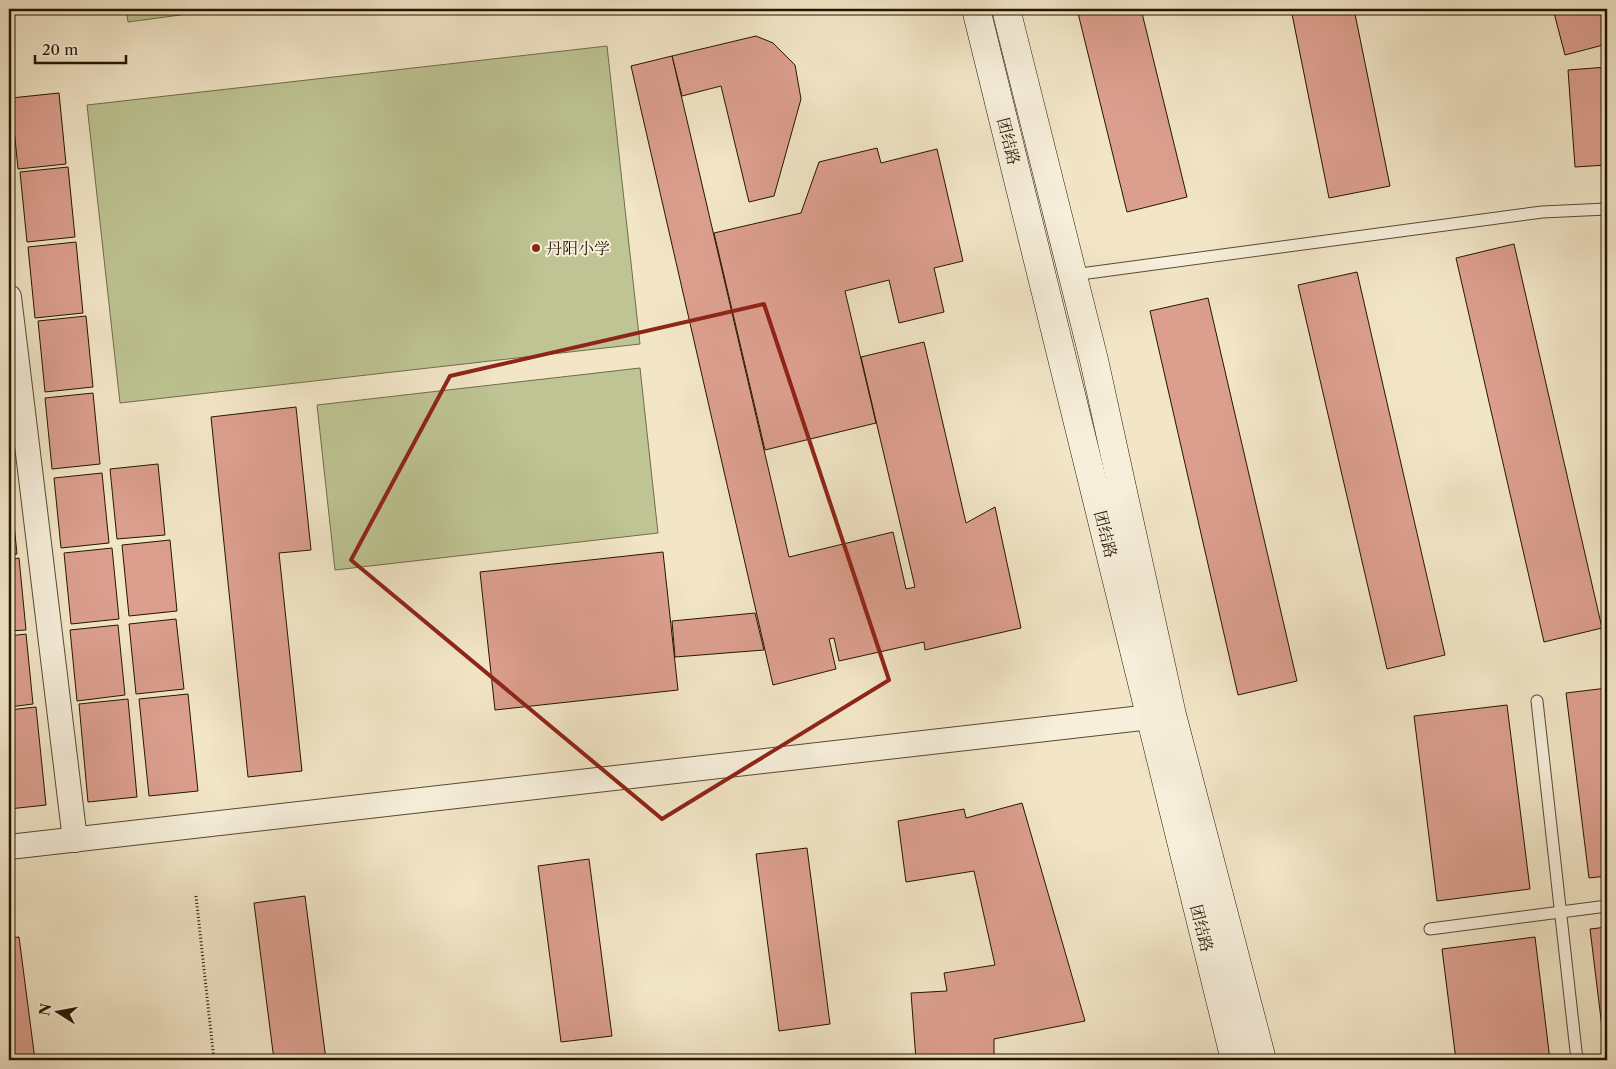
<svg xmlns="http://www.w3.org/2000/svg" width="1616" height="1069" viewBox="0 0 1616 1069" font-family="'Libre Caslon Text','Noto Serif SC',serif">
<rect width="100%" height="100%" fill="#f2e6c7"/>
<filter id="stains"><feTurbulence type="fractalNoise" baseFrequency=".004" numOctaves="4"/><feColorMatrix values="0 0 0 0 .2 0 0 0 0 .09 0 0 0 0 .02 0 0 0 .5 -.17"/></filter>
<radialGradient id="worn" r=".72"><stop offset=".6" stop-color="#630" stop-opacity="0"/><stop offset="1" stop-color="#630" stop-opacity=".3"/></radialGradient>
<g fill="#bec493" stroke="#716c4a">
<polygon points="126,9 225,9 128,22"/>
<polygon points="607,46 640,344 120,403 87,105"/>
<polygon points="640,368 658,533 335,570 317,405"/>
</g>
<g fill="#dc9f8e" stroke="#241500">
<polygon points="1077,9 1141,9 1187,197 1127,212"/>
<polygon points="1291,9 1354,9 1390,186 1329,198"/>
<polygon points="1553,9 1607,9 1607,44 1565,55"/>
<polygon points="756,36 773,43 795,65 801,99 774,196 749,202 721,86 682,96 672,56"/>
<polygon points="672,56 789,557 893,532 906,589 915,587 861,357 924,342 966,523 995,507 1021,628 925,650 924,642 839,661 834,638 829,639 836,669 773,685 631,66"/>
<polygon points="1607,67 1607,165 1575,167 1568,70"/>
<polygon points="59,93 66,164 18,169 11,98"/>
<polygon points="877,148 881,163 937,149 963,261 934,268 944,312 899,323 889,280 845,291 876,423 765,450 714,233 801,213 819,162"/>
<polygon points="68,167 75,237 27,242 20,172"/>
<polygon points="76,242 83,313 35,318 28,247"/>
<polygon points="1514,244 1602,628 1544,642 1456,258"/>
<polygon points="1357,272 1445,655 1387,669 1298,285"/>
<polygon points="1208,298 1297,681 1238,695 1150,311"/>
<polygon points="86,316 93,387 45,392 38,321"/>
<polygon points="93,393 100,464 52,469 45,398"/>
<polygon points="296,407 311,550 279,553 302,771 248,777 211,417"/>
<polygon points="158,464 165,535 117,539 110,469"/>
<polygon points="102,473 109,543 61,548 54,478"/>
<polygon points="10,483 17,554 9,555 9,484"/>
<polygon points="170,540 177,611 129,616 122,545"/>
<polygon points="112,548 119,619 71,624 64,553"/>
<polygon points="663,552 678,690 495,710 480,572"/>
<polygon points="19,558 26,630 9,631 9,560"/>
<polygon points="755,613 764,650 675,657 672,621"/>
<polygon points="176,619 184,689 136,694 129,624"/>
<polygon points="118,625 125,695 77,701 70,630"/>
<polygon points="26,634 33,704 9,707 9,636"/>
<polygon points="1607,688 1607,876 1589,878 1566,693"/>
<polygon points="188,694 198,791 149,796 139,699"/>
<polygon points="128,699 137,797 88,802 79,704"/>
<polygon points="1507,705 1530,889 1437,901 1414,716"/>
<polygon points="36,707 46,805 9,809 9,710"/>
<polygon points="1022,803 1085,1021 994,1039 994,1060 916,1060 911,993 947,991 944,973 995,965 974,871 906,882 898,821 964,809 966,818"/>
<polygon points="807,848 830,1024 779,1031 756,854"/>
<polygon points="589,859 612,1036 561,1042 538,866"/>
<polygon points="305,896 326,1060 274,1060 254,903"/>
<polygon points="1607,927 1607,1060 1606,1060 1590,929"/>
<polygon points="19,937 35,1060 9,1060 9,938"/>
<polygon points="1535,937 1550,1060 1456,1060 1442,949"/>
</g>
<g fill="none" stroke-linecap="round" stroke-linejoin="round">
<g stroke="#584932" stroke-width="13">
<g id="service">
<polyline points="1073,275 1542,212 1607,209"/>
<polyline points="1537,701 1577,1060"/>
<polyline points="1430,929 1607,906"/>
</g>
</g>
<g stroke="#584932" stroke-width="26">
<g id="minor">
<polyline points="9,297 75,840"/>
<polyline points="9,847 1168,715"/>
</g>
</g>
<g stroke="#241500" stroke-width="29">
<g id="secondary">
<polyline points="976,9 1235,1060"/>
<polyline points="1006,9 1094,360 1172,715 1262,1060"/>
</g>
</g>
<polyline stroke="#241500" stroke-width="3" stroke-dasharray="1 2.5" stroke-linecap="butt" points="196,896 214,1060"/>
<use href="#service" stroke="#f7efdb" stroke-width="11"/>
<use href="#minor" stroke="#f7efdb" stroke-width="24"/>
<use href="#secondary" stroke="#f7efdb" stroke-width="28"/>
</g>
<path fill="none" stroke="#8f2418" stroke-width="4" stroke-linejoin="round" d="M764 304 889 680 662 819 351 560 450 376Z"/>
<circle fill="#8f2418" stroke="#f7efdb" stroke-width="2" cx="536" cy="248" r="5"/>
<g text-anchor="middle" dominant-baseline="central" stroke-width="4" stroke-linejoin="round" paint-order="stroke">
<g font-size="16" fill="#241500" stroke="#f7efdb">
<text transform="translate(1009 141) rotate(76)">团结路</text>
<text transform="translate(1106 534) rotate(76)">团结路</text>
<text transform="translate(1202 928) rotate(76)">团结路</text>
</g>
<g font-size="16" fill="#241500" stroke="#f7efdb" text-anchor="start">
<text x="546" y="248">丹阳小学</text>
</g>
</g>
<rect width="1616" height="1069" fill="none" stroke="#f2e6c7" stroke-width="30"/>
<rect x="10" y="10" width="1596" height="1049" fill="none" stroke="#241500" stroke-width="2.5"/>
<rect x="15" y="15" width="1586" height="1039" fill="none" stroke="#241500"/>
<g transform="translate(58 1012) rotate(281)" stroke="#f7efdb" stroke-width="4" paint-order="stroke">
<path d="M0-4L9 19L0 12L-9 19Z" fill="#241500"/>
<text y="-8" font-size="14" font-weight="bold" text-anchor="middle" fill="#241500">N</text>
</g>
<path d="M35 55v8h91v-8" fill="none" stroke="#241500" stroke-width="2.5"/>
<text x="42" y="55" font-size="15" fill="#241500" stroke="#f7efdb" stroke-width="4" paint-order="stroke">20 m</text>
<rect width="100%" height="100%" filter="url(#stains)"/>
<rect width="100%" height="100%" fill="url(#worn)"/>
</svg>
